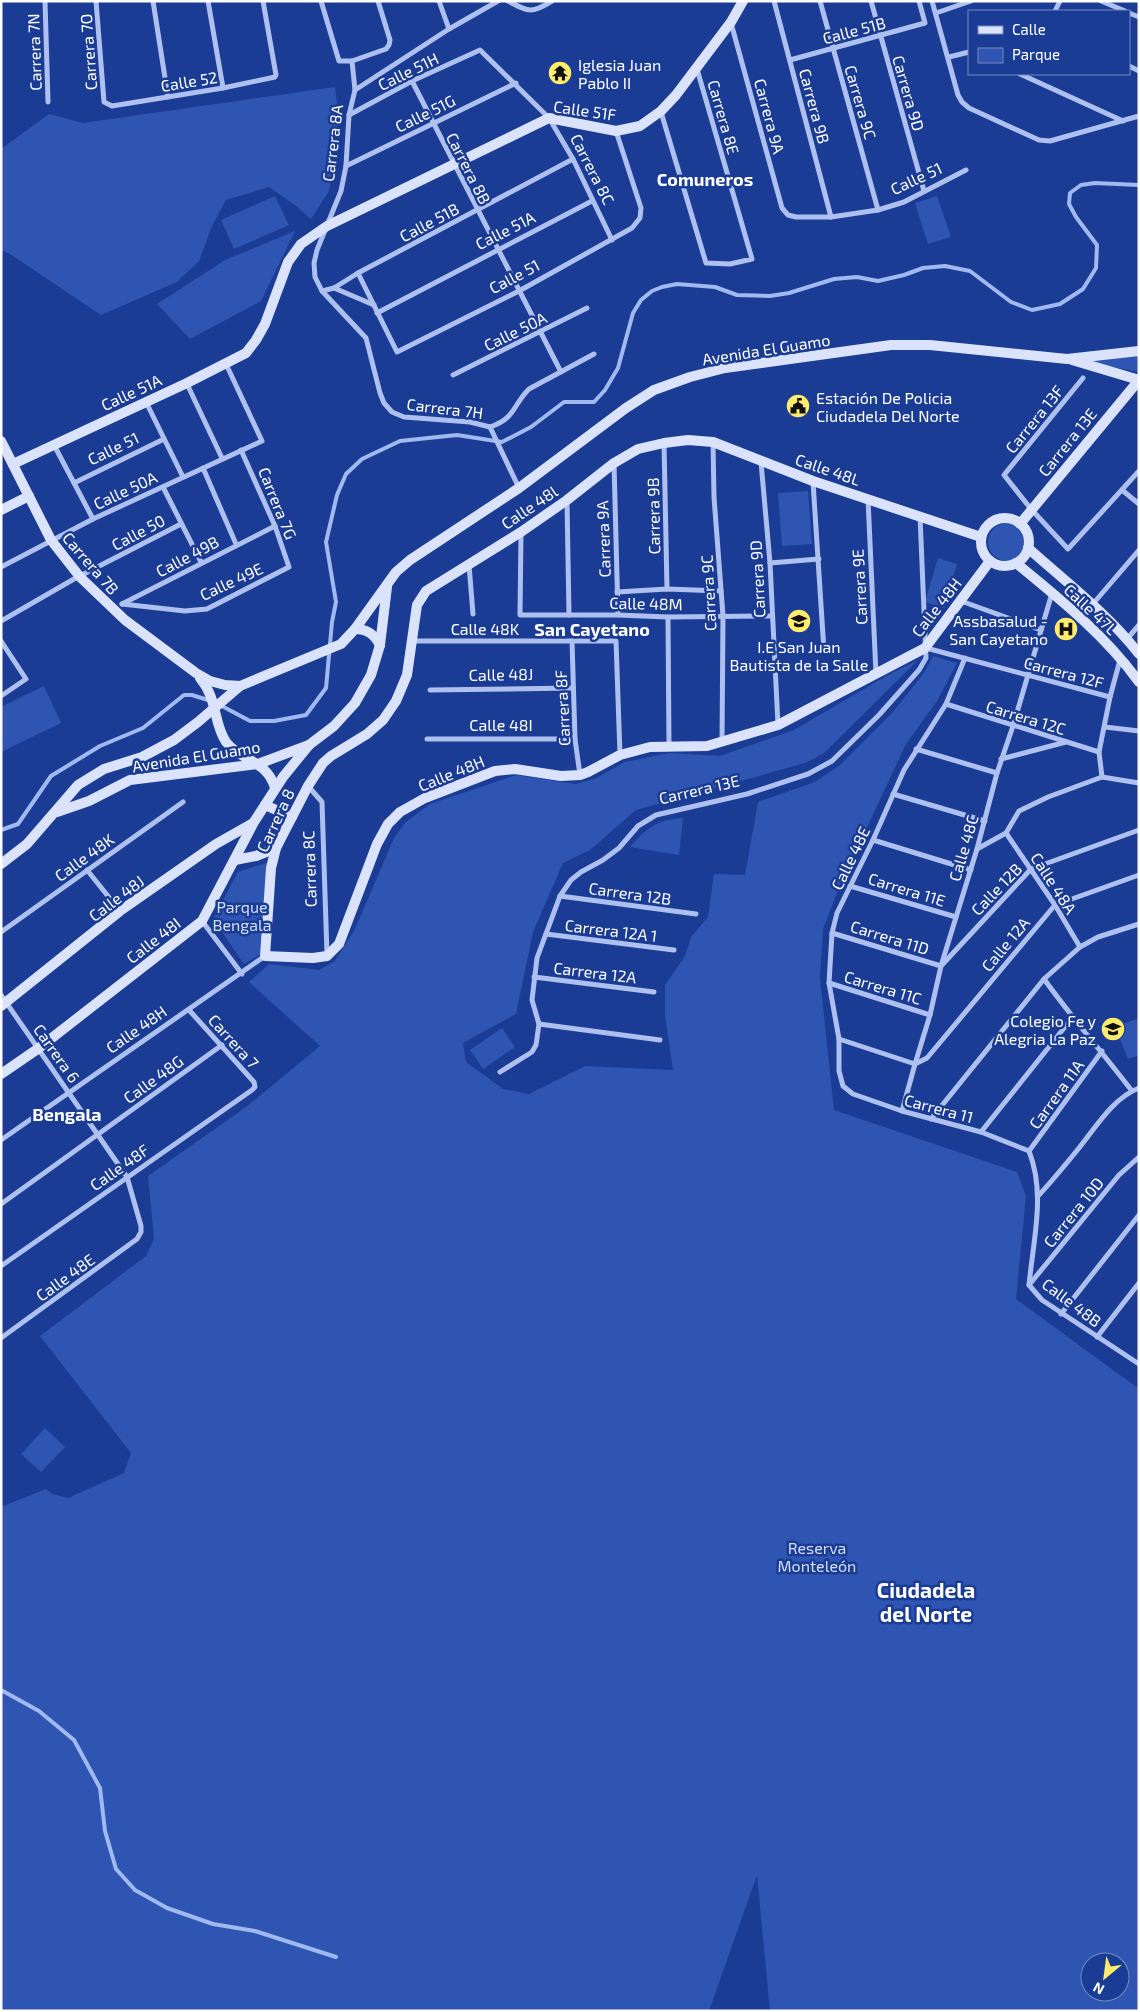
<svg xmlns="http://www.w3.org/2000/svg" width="1140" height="2012" viewBox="0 0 1140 2012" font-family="'Exo 2',sans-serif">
<rect width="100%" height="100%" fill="#1b3c94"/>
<g fill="#2e55b2" fill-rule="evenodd">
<polygon points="335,87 338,111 337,147 329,191 311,219 296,206 269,187 226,200 212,226 199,261 177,282 101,315 10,254 1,250 1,149 49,114 83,123"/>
<polygon points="275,196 289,225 234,249 221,220"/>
<polygon points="937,196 951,237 928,244 915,203"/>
<polygon points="295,231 261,301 190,339 157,304 225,260"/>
<polygon points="1139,355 1139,372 1063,358"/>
<polygon points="808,491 812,544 782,546 778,493"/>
<circle cx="1007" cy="542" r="19"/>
<polygon points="938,558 957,564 944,608 925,602"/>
<path d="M933 656 957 663 937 701 906 744 840 885 823 929 820 978 834 1110 1017 1172 1026 1196 1016 1299 1139 1389V2011H770L757 1875 709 2011H1V1507L46 1489 52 1494 68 1498 124 1473 131 1453 40 1336 146 1256 154 1239 148 1176 246 1107 320 1046 249 982 269 964 319 970 335 961 355 929 394 838 406 822 430 804 516 775 575 784 595 779 625 762 669 753 720 756 794 730 888 675 918 660 823 754 805 763 636 810 590 850 563 863 533 932 516 1014 463 1043 466 1062 503 1089 529 1094 585 1066 673 1070 665 1015V985L685 956 691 937 708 917 714 874 745 875 758 802 815 782 840 765 892 713 924 673ZM1090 1962H1120V1992H1090Z"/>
<polygon points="44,686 61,723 1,752 1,707"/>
<path d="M683 818 679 855 630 847C648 827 656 820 683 818Z"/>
<polygon points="269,862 263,953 244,964 213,919 238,872"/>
<polygon points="1139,1018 1139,1055 1128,1059 1115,1027"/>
<polygon points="502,1028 515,1047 483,1069 470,1050"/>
<polygon points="45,1428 65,1447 41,1472 21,1454"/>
</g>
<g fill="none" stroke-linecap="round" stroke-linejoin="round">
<g stroke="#a0b9f1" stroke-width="4">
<polyline points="220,705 250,721 274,721 306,715 326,688 332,622 336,602 326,542 337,495 346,474 362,459 400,441 457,435 502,442 531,427 564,402 594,402 605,390 618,368 633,313 641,300 652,291 662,287 677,284 715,287 737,295 770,296 789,293 834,279 857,277 878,281 904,275 923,268 945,266 970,271 1011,302 1032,310 1060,304 1083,289 1096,268 1097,245 1076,217 1069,204 1070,193 1081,185 1095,183 1139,185"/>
<polyline points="1,830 18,824 51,776 100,746 143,728 184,695 192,695 211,701"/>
<polyline points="1,1690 39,1711 74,1740 100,1788 105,1831 116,1869 135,1890 167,1908 213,1924 255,1931 336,1957"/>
</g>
<g stroke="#adc0ef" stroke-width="5">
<polyline points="45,1 48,102"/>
<polyline points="96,1 104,102 112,106 223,88 275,77 276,75 263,1"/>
<polyline points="153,1 168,97"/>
<polyline points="208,1 223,88"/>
<polyline points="321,1 339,61 352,61 386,49 389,45 390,40 378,1"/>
<polyline points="439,1 449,29"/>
<path d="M508 1C529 12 531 14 552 1"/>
<polyline points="774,1 831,217"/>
<polyline points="820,1 878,210"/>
<polyline points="871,1 924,191"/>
<polyline points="932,1 958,95 962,102 969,108 1039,140 1050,141 1139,116"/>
<polyline points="1101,1 1125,11"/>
<polyline points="1055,11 1060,1"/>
<polyline points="936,13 971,1"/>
<polyline points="1129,13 1139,17"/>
<polyline points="731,23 782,208 788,215 796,217 831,217 878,210 904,202 966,170"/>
<polyline points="949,57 969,52"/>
<polyline points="790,60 925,23 919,1"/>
<polyline points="352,61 355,90 349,115 346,166 341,191 317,250 314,263 315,277 322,291 366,338 380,393 384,403 392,412 404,417 470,422 490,427"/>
<polyline points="1129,66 1139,71"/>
<polyline points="1020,74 1123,121"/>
<polyline points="412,81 561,372"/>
<polyline points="355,90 449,29 498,1"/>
<polyline points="661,112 706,263 730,264 752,259 697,69"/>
<polyline points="349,115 412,81 480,50 549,118 573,159 612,240"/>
<polyline points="346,166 516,83"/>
<polyline points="358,273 397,352 519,291 632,228 640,218 641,208 616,131"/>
<polyline points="334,288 374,305"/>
<polyline points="322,291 334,288 358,273 573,159"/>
<polyline points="377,313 592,201"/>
<polyline points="453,375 587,308"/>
<polyline points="1083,378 1004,475 1031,509 1068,549 1139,471"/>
<polyline points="187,384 222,458"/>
<polyline points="146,402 183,477"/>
<path d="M490 427C516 418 512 406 529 389L594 354"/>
<polyline points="490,427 519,488"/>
<polyline points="713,442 714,497 723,616 722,742"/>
<polyline points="664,443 667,589"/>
<polyline points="54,445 93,519"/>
<polyline points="761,462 770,563 778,725"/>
<polyline points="614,463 618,615"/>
<polyline points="203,468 236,544"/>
<polyline points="813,482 824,651"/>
<polyline points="74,483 164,439"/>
<polyline points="163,487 201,562"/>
<polyline points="1122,490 1139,504"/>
<polyline points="868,499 876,674"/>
<polyline points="567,501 569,615"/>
<polyline points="521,532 520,615 618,615 668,617 772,616"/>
<polyline points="770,563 819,559"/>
<polyline points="469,565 473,614"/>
<polyline points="1,567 93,519 262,441 226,364"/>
<polyline points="617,592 667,589 721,591"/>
<polyline points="961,601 1041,630"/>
<polyline points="122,604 185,611 207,609 289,567 275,526 241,450"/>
<polyline points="122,604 275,526"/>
<polyline points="1092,605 1139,550"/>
<polyline points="668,617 669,746"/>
<polyline points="1,621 74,579 181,524"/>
<polyline points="1127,639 1139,625"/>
<polyline points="1,641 26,679 1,696"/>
<polyline points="413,641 616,641 620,755"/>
<polyline points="572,641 575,739 580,775"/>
<polyline points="926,648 1110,697"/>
<polyline points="965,658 946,704 904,770 873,840 837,913 832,933 829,983 839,1039 839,1071 843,1086 853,1094 902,1111 981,1132 1029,1151"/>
<polyline points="430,690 573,688"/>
<polyline points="946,704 1099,752"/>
<polyline points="1105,727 1139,731"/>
<polyline points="427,739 575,739"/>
<polyline points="916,749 997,773"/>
<polyline points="1001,759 1066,742"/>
<polyline points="1102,777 1099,752 1110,697 1120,660"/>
<polyline points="308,786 322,802 327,955"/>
<polyline points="893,794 985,821"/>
<polyline points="1006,833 1055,905 1080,947"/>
<polyline points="873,840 971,870"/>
<polyline points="977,849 1006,833 1019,811 1048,797 1102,777 1139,783"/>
<polyline points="87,870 120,911"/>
<polyline points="850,886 956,917"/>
<polyline points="560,896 696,914"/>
<polyline points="202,921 242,974"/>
<polyline points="1,932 183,802"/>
<polyline points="832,933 941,966 1031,869 1139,830"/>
<polyline points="546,934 674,950"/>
<polyline points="534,977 654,992"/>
<path d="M1044 979C1072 1018 1103 1053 1132 1091"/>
<polyline points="829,983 930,1015"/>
<polyline points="1,995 127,1177 141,1226 141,1232 137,1239 1,1338"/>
<polyline points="539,1024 660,1040"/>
<polyline points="839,1039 915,1064 927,1058 1055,905 1139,875"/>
<polyline points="500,1072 532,1052 536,1045 539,1024 532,1000 537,958 560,896 571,880 581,872 603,860 619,848 638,826 656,815 747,794 808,774 832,761 879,715 919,670 926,658 920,516"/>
<polyline points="902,1111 915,1064 930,1015 941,966 977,849 997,773 1013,726 1052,593"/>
<polyline points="931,1119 1044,979 1080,947 1098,937 1139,924"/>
<polyline points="981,1132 1072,1018"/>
<polyline points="1,1140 265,956"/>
<path d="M1029 1151C1046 1194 1033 1241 1029 1285L1042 1300 1139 1364"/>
<polyline points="1029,1151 1102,1051"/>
<path d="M1039 1195C1053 1180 1066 1164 1079 1148 1096 1127 1113 1098 1139 1088"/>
<polyline points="1,1204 222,1045"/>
<polyline points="1,1266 252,1090 255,1087 254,1082 189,1010"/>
<polyline points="1029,1285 1119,1175 1139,1157"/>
<polyline points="1061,1314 1139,1215"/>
<polyline points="1097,1337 1139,1283"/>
</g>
<g stroke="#dae3fb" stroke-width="10">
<polyline points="1072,360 1139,380"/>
<polyline points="1,441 51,540 80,577 125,620 196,673 210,681 225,685 240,686"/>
<polyline points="13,464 187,383 246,353 256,340 265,324 288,262 301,244 327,226 549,118 616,131 640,126 661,111 676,95 731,22 743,1"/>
<polyline points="1,510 29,496"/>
<circle cx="1005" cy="542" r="24"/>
<polyline points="1020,524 1139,380"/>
<polyline points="981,537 813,481 713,442 688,440 664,443 638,449 614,463 567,500 521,532 426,591 417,605 407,675 396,701 383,720 367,734 331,756 323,763 308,786 276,848 271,868 265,956 313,958 327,956 339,944 377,844 388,824 400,812 425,798 495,771 515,769 561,776 580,775 588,772 620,755 650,747 707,746 778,725 925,648 990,561"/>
<path d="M1028 548C1066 582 1108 614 1139 654"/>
<path d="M1016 563C1060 599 1106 636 1139 682"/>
<path d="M355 629C367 629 374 634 380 645"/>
<path d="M200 678C218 699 213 723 226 742 242 762 267 760 275 788"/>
<polyline points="265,805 292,817"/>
<polyline points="57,812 89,801 130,780 258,764 309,745 334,726 355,703 371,675 380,645 387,587"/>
<polyline points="235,860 256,856 276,848"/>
<polyline points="1,864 27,844 78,785 104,769 142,757 174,740 198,722 240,686 341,644 355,629 396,572 410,560 519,488 626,408 654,390 690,377 725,368 891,345 930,345 1067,359 1139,351"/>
<polyline points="1,1006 120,911 216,844 253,823"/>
<polyline points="1,1074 39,1048 202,921 254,822 283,777 309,745"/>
</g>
</g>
<defs>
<g id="temple-disc" transform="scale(1.25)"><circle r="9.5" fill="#ffec6b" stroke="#1b3c94"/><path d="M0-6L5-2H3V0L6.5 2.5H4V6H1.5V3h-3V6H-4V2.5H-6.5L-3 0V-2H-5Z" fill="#111"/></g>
<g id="civic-disc" transform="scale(1.25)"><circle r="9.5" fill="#ffec6b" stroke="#1b3c94"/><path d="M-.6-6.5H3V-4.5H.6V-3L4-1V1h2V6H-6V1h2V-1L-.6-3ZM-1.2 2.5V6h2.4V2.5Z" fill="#111"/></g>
<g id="school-disc" transform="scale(1.25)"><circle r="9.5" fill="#ffec6b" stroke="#1b3c94"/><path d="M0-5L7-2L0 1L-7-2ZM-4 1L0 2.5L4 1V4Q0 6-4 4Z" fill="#111"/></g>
<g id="hospital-disc" transform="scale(1.25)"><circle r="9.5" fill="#ffec6b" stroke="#1b3c94"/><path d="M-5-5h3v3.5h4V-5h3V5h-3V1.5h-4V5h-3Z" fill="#111"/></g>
</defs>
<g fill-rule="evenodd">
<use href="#temple-disc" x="560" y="73"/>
<use href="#civic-disc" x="798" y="406"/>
<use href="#school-disc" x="799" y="621"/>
<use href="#hospital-disc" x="1066" y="629"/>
<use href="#school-disc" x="1113" y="1029"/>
</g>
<g text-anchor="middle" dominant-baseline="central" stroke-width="5" stroke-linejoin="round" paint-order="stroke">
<g font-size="16" fill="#fff" stroke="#1b3c94">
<text transform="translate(854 30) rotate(-15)">Calle 51B</text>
<text transform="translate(34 52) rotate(-92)">Carrera 7N</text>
<text transform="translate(88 52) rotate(-94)">Carrera 7O</text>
<text transform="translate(408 71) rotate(-26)">Calle 51H</text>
<text transform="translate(189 81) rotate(-9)">Calle 52</text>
<text transform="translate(909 93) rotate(74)">Carrera 9D</text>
<text transform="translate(861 102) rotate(74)">Carrera 9C</text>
<text transform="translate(815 106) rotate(75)">Carrera 9B</text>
<text transform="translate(585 110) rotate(8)">Calle 51F</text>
<text transform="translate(425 113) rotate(-26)">Calle 51G</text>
<text transform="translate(770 116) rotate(75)">Carrera 9A</text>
<text transform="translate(724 117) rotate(74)">Carrera 8E</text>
<text transform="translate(332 143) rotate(-83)">Carrera 8A</text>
<text transform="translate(469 168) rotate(63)">Carrera 8B</text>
<text transform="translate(593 169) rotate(63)">Carrera 8C</text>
<text transform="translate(916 178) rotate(-25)">Calle 51</text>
<text transform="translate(429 222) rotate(-28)">Calle 51B</text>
<text transform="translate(505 230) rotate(-27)">Calle 51A</text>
<text transform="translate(514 276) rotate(-28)">Calle 51</text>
<text transform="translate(515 331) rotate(-26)">Calle 50A</text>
<text transform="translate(766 349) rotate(-9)">Avenida El Guamo</text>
<text transform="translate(131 392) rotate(-25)">Calle 51A</text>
<text transform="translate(445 408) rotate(7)">Carrera 7H</text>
<text transform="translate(1034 419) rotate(-51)">Carrera 13F</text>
<text transform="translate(1067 442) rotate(-51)">Carrera 13E</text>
<text transform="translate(113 448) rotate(-26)">Calle 51</text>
<text transform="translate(828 469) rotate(19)">Calle 48L</text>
<text transform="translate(125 490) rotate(-25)">Calle 50A</text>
<text transform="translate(278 503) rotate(68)">Carrera 7G</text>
<text transform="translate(529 507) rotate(-34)">Calle 48l</text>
<text transform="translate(653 516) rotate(-91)">Carrera 9B</text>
<text transform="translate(138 532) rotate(-28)">Calle 50</text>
<text transform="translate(603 539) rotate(-92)">Carrera 9A</text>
<text transform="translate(187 556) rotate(-28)">Calle 49B</text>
<text transform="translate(91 563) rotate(49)">Carrera 7B</text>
<text transform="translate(757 579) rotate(-93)">Carrera 9D</text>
<text transform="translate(231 581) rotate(-25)">Calle 49E</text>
<text transform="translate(859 587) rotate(-93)">Carrera 9E</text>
<text transform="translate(708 593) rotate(-93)">Carrera 9C</text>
<text transform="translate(646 603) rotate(1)">Calle 48M</text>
<text transform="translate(936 607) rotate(-52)">Calle 48H</text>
<text transform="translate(1091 609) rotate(43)">Calle 47L</text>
<text x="485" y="628">Calle 48K</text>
<text transform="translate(1064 672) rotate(15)">Carrera 12F</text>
<text transform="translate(501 674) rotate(-1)">Calle 48J</text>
<text transform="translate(562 708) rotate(-93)">Carrera 8F</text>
<text transform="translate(1026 717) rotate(17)">Carrera 12C</text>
<text x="501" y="724">Calle 48I</text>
<text transform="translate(196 756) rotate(-9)">Avenida El Guamo</text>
<text transform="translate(451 773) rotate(-22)">Calle 48H</text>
<text transform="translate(699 789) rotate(-13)">Carrera 13E</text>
<text transform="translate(275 820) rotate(-65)">Carrera 8</text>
<text transform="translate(963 848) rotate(-74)">Calle 48C</text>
<text transform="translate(84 857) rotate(-36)">Calle 48K</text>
<text transform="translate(850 858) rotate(-64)">Calle 48E</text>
<text transform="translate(309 869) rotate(-92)">Carrera 8C</text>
<text transform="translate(1054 883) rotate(57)">Calle 48A</text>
<text transform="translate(907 889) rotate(17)">Carrera 11E</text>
<text transform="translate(996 889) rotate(-46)">Calle 12B</text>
<text transform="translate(630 893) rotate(8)">Carrera 12B</text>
<text transform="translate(116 898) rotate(-37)">Calle 48J</text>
<text transform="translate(611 930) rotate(7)">Carrera 12A 1</text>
<text transform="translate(890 937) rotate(17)">Carrera 11D</text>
<text transform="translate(153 940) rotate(-38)">Calle 48I</text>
<text transform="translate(1005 944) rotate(-50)">Calle 12A</text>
<text transform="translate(595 972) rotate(7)">Carrera 12A</text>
<text transform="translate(883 987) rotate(17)">Carrera 11C</text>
<text transform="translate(136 1029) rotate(-35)">Calle 48H</text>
<text transform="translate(234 1041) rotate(48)">Carrera 7</text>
<text transform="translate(57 1053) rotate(55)">Carrera 6</text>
<text transform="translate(153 1079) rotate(-36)">Calle 48G</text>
<text transform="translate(1056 1094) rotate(-54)">Carrera 11A</text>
<text transform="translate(939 1108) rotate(15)">Carrera 11</text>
<text transform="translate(119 1167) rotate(-35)">Calle 48F</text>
<text transform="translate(1073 1212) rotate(-51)">Carrera 10D</text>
<text transform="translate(65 1277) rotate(-36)">Calle 48E</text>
<text transform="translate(1072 1302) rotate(37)">Calle 48B</text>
</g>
<g font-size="16" fill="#fff" stroke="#1b3c94" text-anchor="start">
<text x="578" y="64">Iglesia Juan<tspan x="578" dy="18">Pablo II</tspan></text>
<text x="816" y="397">Estación De Policia<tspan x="816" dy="18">Ciudadela Del Norte</tspan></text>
<text x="1048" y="620" text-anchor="end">Assbasalud -<tspan x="1048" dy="18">San Cayetano</tspan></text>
<text x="799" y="646" text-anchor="middle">I.E San Juan<tspan x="799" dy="18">Bautista de la Salle</tspan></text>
<text x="1096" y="1020" text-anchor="end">Colegio Fe y<tspan x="1096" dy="18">Alegria La Paz</tspan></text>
</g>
<g font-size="16" fill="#d3dffb" stroke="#1b3c94">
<text x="242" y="906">Parque<tspan x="242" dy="18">Bengala</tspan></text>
<text x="817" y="1547">Reserva<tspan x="817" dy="18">Monteleón</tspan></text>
</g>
<g font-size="18" font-weight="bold" fill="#fff" stroke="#1b3c94">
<text x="705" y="179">Comuneros</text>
<text x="592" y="629">San Cayetano</text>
<text x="67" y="1114">Bengala</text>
</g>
<g font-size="21" font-weight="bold" fill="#fff" stroke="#1b3c94">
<text x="926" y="1589">Ciudadela<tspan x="926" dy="24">del Norte</tspan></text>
</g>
</g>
<rect width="1140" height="2012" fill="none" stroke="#ffffff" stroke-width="5"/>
<rect x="968" y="10" width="162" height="65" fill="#1b3c94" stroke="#768abf"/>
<rect x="978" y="26" width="25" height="8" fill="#dae3fb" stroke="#768abf"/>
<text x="1012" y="35" font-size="15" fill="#ffffff">Calle</text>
<rect x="978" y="48" width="25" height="15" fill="#2e55b2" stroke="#768abf"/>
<text x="1012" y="60" font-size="15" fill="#ffffff">Parque</text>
<g transform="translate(1105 1977) rotate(209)"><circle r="24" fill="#1b3c94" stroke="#768abf"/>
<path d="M0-4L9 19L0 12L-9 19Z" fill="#ffec6b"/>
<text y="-8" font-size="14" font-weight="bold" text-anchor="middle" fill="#ffffff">N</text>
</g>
</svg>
